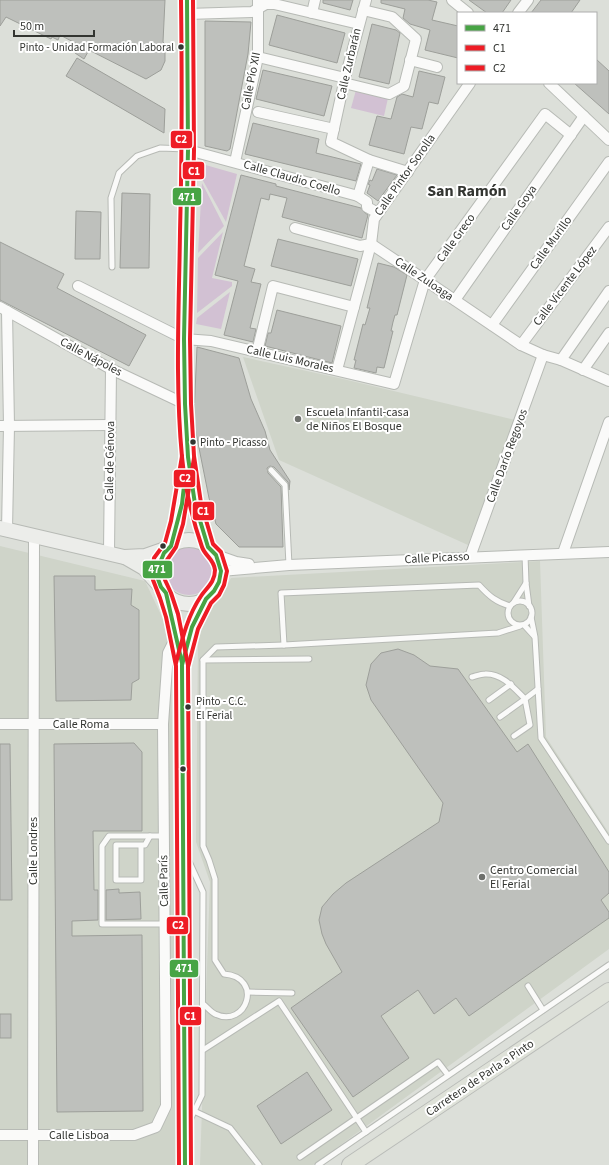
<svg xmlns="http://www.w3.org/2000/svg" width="609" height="1165" viewBox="0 0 609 1165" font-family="'Source Sans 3',sans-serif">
<rect width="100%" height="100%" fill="#dcdfd9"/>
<g fill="#cfd4c9">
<polygon points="243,357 339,378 515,420 468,545 279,460"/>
<polygon points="0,546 145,581 171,636 177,1165 0,1165"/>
<polygon points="540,561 546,737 609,833 609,949 313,1165 200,1165 210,882 196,842 198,645 200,632 211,605 220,597 231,578"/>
</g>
<g fill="#d2c1d3">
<polygon points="356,90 388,98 384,116 351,108"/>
<polygon points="202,164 237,174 226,222 201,177"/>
<polygon points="202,183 224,226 198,253"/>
<polygon points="223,232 212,278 232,282 232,286 197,313 198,258"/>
<polygon points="230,292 221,329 196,324 197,318"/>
<circle cx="189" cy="571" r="24"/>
</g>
<g fill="#bec0bc" stroke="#9d9f9a">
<polygon points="0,0 165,0 163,42 165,44 165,61 161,70 146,79 89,50 84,59 75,53 81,46 60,35 58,40 52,37 51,39 6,17 0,26"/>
<polygon points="323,0 353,0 350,10 323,3"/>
<polygon points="381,0 428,0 437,2 432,20 458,26 458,58 425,50 430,30 410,24 403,18 405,9 381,3"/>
<polygon points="469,0 511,0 502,13 487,13"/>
<polygon points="541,0 580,0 571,13 531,13"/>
<polygon points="277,15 345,33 337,63 269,45"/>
<polygon points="205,21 251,22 248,54 230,149 227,151 205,146"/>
<polygon points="372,24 396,30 400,33 389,84 359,77"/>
<polygon points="77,58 165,109 164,133 66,76"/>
<polygon points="596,59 609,71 609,114 574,83 596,83"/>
<polygon points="263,70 332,86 324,116 256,99"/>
<polygon points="419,71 445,77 438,104 429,102 422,129 411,127 404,154 369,145 377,116 391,119 397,97 402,94 413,97"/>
<polygon points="253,123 319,139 316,153 361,164 356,181 245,154"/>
<polygon points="377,169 397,175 378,201 367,193 370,185 368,184 370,180 372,181"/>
<polygon points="241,175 276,184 276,186 361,208 364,212 368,215 362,238 282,217 287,198 270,194 269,200 261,198 244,266 255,269 251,282 261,284 250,328 256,329 253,342 224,335 238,281 215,275"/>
<polygon points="122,193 150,194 149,268 120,268"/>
<polygon points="76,211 101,212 100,259 75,259"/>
<polygon points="278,239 358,259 351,286 271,266"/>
<polygon points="0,242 64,274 57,288 146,335 129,366 0,300"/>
<polygon points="378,263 394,267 407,275 397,315 395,315 393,322 391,331 393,331 384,368 377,367 376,373 354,368 356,360 354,360 363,324 365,325 370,308 367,308"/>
<polygon points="277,310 341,326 332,363 265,346 268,333 271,333"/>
<polygon points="197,347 239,358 251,399 265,431 270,450 290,481 289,490 288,482 274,467 270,466 267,468 268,473 281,487 283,547 239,547 216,524 209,498 195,428 194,415"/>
<polygon points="54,576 95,576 95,590 132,589 131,605 139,610 139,679 132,683 131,700 56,701"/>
<polygon points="398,649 414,655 430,666 458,669 517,752 528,744 609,872 609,893 601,900 609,912 609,918 469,1016 456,998 434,1014 418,990 381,1016 409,1058 353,1097 291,1008 342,972 326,944 322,934 319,920 322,907 333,894 346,883 439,822 443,803 371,700 366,685 371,664 381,653"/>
<polygon points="134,743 142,752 142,831 93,831 94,890 98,890 98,920 72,921 72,936 142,935 143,1111 57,1112 54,744"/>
<polygon points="0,744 10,744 12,900 0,900"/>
<polygon points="119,889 119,893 140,892 141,919 106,920 106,890"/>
<rect x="0" y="1014" width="11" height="24"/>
<polygon points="307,1072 332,1110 281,1144 257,1106"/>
</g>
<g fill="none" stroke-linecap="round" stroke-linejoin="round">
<g stroke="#b7bab5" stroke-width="7">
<g id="lane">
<polyline points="112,267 111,198 119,173 137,156 160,148 187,149"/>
<polyline points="271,470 285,485 289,565"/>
<polyline points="525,555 526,583 529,606"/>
<circle cx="520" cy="613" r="12"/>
<polyline points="514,602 526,583"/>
<path d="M510 606C496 602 489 596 479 585L281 593 284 645 498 633 520 626"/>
<polyline points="531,617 535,637 541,738 609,841"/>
<polyline points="524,625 534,636"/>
<polyline points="203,660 309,659"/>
<path d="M472 677C476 676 481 674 485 674 502 673 514 688 525 699L538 689"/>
<polyline points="489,700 511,684"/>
<polyline points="500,717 525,699 530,725 514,736"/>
<polyline points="164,836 109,836 102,846 102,924 165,924"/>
<polyline points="141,845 141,880 116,880 116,845 145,845 150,836"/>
<polyline points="187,857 203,892 202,1095 189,1122"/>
<polyline points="528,986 543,1010"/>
<polyline points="248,992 292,993"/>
<path d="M203 1004C207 1007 211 1012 215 1014 247 1029 264 977 224 974L215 960V879L209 860 203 846V660L216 647 284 645"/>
<polyline points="203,1050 279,1001 366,1132"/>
<polyline points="194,1111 230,1128 259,1165"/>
<polyline points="300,1157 438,1062 448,1075"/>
<polyline points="318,1165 609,965"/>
</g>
</g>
<g stroke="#b7bab5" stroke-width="12">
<g id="street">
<polyline points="366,0 345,78 331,142 369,160 408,172"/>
<polyline points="452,0 468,13"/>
<polyline points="312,13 315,0"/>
<polyline points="518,13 528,0"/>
<polyline points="187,14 252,12 266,4 274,4 359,24"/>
<polyline points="258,57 345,78"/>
<polyline points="410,60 437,67"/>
<polyline points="344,83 389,94 404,86 416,39 392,17 363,10"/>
<polyline points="549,83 609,140"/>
<polyline points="258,112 334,129"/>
<polyline points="188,150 358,196 369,160"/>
<polyline points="235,162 258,57 258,0"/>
<polyline points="358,196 367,202 367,207 378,213"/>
<polyline points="295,228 360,246 371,244 425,280 521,345 543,355 561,360 609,381"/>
<polyline points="78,286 184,339 211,341 394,384 425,280 545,114 571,135"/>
<polyline points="455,300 584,116"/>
<polyline points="0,307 111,369 185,404"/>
<polyline points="492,325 609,162"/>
<polyline points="521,345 609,227"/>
<polyline points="257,352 273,286 354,307"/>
<polyline points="561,360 609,291"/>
<polyline points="337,370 371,244 374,219 470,83"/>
<polyline points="583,370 609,333"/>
<polyline points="0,426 110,425"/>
<polyline points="7,530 9,426 7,311"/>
<polyline points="109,553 111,369"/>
<polyline points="563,553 609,422"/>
<polyline points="216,555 236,562 249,564"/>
<polyline points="470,557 543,355"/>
<polyline points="221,571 289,565 609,552"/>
<polyline points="0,724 163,724"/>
<polyline points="0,1135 134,1135 156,1127 166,1106 163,724 168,653 177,635"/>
<polyline points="33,1165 34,536"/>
</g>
</g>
<g stroke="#b7bab5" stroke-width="16">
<g id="secondary">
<polyline points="187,0 188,150 184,339 185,404 188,457 195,504 208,547"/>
<polyline points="0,528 124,557 145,556 168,548"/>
<circle cx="189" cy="572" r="32"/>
<polyline points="171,546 182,504 186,471"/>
<polyline points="125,557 144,568 160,586"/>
<polyline points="166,593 172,616 182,665 185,1165"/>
<polyline points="184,660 192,627 206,599"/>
</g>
</g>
<g stroke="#babcb9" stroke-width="18">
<polyline id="primary" points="350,1165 609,991"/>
</g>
<use href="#lane" stroke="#fafaf9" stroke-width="5"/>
<use href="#street" stroke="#fafaf9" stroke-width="10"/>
<use href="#secondary" stroke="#ecedea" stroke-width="14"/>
<use href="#primary" stroke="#dfe2d9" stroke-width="16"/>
<g stroke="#fff" stroke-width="7">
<g id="bus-1">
<polyline points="182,663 166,593 161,587 158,579 157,570 164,553 171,546 182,504 185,477"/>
<polyline points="185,1165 182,665 192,627 206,599 214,591 219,582 221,571 216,555 208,547 195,504 188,457 185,404 184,339 188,150 187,0"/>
</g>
</g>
<g stroke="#fff" stroke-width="7">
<g id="bus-2">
<polyline points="188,667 198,629 211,603 219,595 224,585 227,571 221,552 213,544 201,503 194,456 191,404 190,339 194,150 193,0"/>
<polyline points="191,1165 188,665 178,614 171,593 165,580 164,571 167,560 176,547 183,524 194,458"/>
</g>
</g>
<g stroke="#fff" stroke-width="7">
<g id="bus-3">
<path d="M176 663C182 640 187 617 201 596 206 588 215 583 215 570 214 559 205 556 202 547 192 518 185 488 182 457 175 383 179 307 180 232 182 155 182 77 181 0"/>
<polyline points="179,1165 176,666 166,617 160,598 153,580 152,571 154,558 165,543 171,521 182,456"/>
</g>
</g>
<use href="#bus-1" stroke="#47a444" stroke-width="4"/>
<use href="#bus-2" stroke="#ee1c25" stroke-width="4"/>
<use href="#bus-3" stroke="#ee1c25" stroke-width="4"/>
</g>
<g fill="#333531" stroke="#fff" stroke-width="1.5">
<circle cx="181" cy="47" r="3.5"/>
<circle cx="193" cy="442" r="3.5"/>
<circle cx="163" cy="546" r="3.5"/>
<circle cx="188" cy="707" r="3.5"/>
<circle cx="183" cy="769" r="3.5"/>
</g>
<g fill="#6e706c" stroke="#fff" stroke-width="1.5">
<circle cx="298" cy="419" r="4"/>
<circle cx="482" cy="877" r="4"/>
</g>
<g text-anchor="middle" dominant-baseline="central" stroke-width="4" stroke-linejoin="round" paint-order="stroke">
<g font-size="11" fill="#333531" stroke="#fff" text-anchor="start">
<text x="174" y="47" text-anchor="end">Pinto - Unidad Formación Laboral</text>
<text x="200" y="442">Pinto - Picasso</text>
<text x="196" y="701">Pinto - C.C.<tspan x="196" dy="14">El Ferial</tspan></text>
</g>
<g font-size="12" fill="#333531" stroke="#fff">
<text transform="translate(349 64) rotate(-77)">Calle Zurbarán</text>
<text transform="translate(251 81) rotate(-79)">Calle Pío XII</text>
<text transform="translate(405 175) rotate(-55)">Calle Pintor Sorolla</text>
<text transform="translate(292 178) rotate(16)">Calle Claudio Coello</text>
<text transform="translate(519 208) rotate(-55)">Calle Goya</text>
<text transform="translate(456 238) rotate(-54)">Calle Greco</text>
<text transform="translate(551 243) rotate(-54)">Calle Murillo</text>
<text transform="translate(424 279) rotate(34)">Calle Zuloaga</text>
<text transform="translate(565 286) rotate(-53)">Calle Vicente López</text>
<text transform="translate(91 357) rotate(28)">Calle Nápoles</text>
<text transform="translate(290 359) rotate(13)">Calle Luis Morales</text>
<text transform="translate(507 456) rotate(-70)">Calle Darío Regoyos</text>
<text transform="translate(110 461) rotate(-89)">Calle de Génova</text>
<text transform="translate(437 558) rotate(-3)">Calle Picasso</text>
<text x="81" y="724">Calle Roma</text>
<text transform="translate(33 851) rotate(-90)">Calle Londres</text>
<text transform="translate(164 881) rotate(-91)">Calle París</text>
<text transform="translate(480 1078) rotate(-34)">Carretera de Parla a Pinto</text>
<text x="79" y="1135">Calle Lisboa</text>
</g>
<g font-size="12" fill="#333531" stroke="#fff" text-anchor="start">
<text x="306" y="412">Escuela Infantil-casa<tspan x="306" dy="14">de Niños El Bosque</tspan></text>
<text x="490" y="870">Centro Comercial<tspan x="490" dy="14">El Ferial</tspan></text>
</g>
<g font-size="16" font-weight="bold" fill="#333531" stroke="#fff">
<text x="467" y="191">San Ramón</text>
</g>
</g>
<g stroke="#fff" stroke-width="1.5">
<rect x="170" y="130" width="23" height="19" rx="4" fill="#ee1c25"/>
<rect x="182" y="161" width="23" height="19" rx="4" fill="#ee1c25"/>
<rect x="172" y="187" width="30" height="19" rx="4" fill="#47a444"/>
<rect x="173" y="469" width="23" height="19" rx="4" fill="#ee1c25"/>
<rect x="192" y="501" width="23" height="20" rx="4" fill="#ee1c25"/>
<rect x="142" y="560" width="31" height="19" rx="4" fill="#47a444"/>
<rect x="166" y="916" width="23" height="19" rx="4" fill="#ee1c25"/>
<rect x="169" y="959" width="30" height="19" rx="4" fill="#47a444"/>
<rect x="179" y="1006" width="23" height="20" rx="4" fill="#ee1c25"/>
</g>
<g font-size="11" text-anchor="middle" font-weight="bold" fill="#fff">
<text x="181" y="143">C2</text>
<text x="194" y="175">C1</text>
<text x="187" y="201">471</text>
<text x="185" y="482">C2</text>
<text x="203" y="515">C1</text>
<text x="157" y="573">471</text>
<text x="178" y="929">C2</text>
<text x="184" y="972">471</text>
<text x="190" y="1020">C1</text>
</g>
<rect x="457" y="12" width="140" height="72" fill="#ffffff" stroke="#adaead"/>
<rect x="465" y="25" width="20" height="6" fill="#47a444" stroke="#adaead"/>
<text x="493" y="32" font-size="12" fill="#333531">471</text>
<rect x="465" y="45" width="20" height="6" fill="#ee1c25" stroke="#adaead"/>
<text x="493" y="52" font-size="12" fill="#333531">C1</text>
<rect x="465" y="65" width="20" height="6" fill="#ee1c25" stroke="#adaead"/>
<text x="493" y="72" font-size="12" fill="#333531">C2</text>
<path d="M14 30v6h80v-6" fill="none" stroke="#333531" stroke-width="2"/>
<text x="20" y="30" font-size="12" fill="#333531" stroke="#ffffff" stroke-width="3" paint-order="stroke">50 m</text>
</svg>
